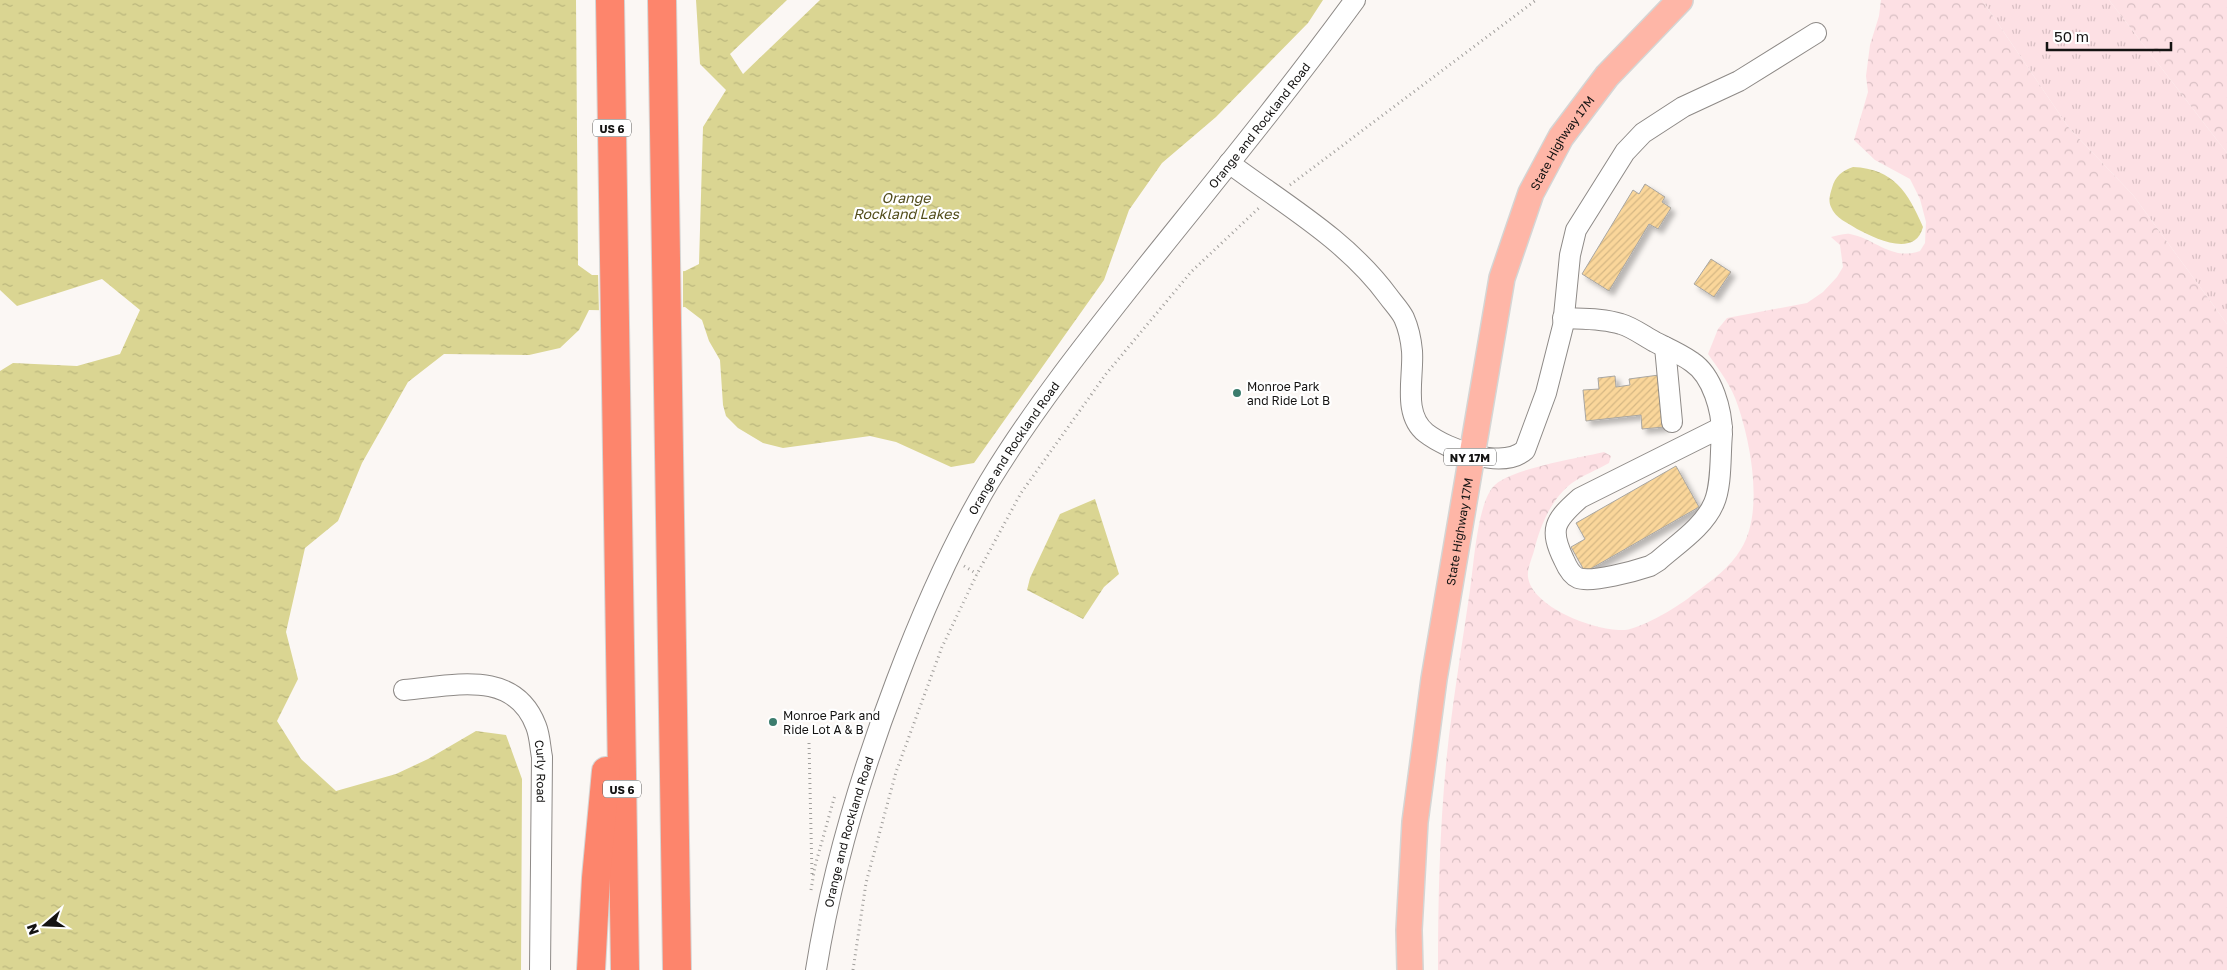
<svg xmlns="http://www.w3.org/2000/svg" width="2227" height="970" viewBox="0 0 2227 970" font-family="'Golos Text',sans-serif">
<defs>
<pattern id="grass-tufts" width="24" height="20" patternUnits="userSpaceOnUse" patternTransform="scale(1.25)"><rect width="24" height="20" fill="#fde0e4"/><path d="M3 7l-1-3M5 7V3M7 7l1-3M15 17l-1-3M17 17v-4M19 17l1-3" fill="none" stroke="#d8bfc3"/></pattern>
<pattern id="forest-crowns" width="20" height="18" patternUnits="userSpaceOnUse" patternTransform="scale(1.25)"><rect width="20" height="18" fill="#fde0e4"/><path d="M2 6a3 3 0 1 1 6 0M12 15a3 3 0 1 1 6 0" fill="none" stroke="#d8bfc3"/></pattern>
<pattern id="water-ripples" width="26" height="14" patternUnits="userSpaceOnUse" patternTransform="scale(1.25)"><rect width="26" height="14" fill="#dad592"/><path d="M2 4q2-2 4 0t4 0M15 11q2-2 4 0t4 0" fill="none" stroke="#bab67d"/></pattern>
<pattern id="building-hatch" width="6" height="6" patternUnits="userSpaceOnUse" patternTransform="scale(1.25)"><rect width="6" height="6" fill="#fad69a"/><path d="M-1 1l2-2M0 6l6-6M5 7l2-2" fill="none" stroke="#d5b784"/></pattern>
<filter id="shadow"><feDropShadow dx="4.5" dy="4.5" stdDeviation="2.5" flood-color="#0004"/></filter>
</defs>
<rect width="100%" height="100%" fill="#fbf7f4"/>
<polygon fill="url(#grass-tufts)" points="1982,0 2109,0 2227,153 2227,324 2133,195 2069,128"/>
<g fill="url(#forest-crowns)">
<path d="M1881 0H1982L2069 128 2133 195 2227 324V970H1438C1438 892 1440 813 1449 736 1455 687 1463 638 1470 590 1474 564 1477 506 1493 487 1507 469 1580 458 1604 452L1611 456 1609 463C1597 470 1583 475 1572 483 1551 499 1540 526 1534 551 1532 558 1527 569 1528 577 1532 608 1598 632 1625 630 1643 628 1681 605 1695 593 1712 580 1730 568 1741 549 1764 513 1751 444 1738 406 1732 386 1719 370 1708 354L1718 329 1727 318 1807 303 1823 292 1837 277 1843 267 1840 245 1831 237C1837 236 1844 233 1850 234 1876 239 1891 261 1920 251L1925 243 1926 222 1920 199 1910 179 1875 160 1854 140 1868 92 1866 76 1870 45 1879 16Z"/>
<polygon points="2109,0 2227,0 2227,153"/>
</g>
<g fill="url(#water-ripples)">
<polygon points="0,0 576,0 578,265 592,275 640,275 685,271 699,264 703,127 726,90 700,64 696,0 787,0 730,54 743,74 820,0 1323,0 1308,23 1216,117 1162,163 1129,210 1104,280 974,463 951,467 896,442 870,436 783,448 763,443 738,428 726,416 723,405 720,360 709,341 702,320 685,307 641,311 589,310 579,330 560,348 529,355 444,354 408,382 362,463 338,521 305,548 286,632 298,679 277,721 301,759 336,791 396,774 428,759 476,731 506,735 522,779 521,970 0,970 0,371 13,363 77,366 120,354 140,310 102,279 17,306 0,290"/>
<path d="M1853 167C1894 169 1908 192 1923 227 1915 258 1876 239 1857 229 1848 223 1835 218 1831 207 1828 201 1830 194 1832 188 1835 176 1842 171 1853 167Z"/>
<polygon points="1095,499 1119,574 1104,587 1083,619 1027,590 1030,578 1060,514"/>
</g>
<polygon fill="#fbf7f4" points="683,269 683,310 599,313 598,273 640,273"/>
<g fill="url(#building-hatch)" stroke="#a8a6a2" filter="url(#shadow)">
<polygon points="1645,184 1665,197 1662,202 1671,208 1658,229 1649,224 1609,291 1582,274 1633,190 1639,194"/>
<polygon points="1711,259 1731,272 1714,297 1694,284"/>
<polygon points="1659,375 1664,427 1642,429 1641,415 1586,421 1583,390 1599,389 1598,378 1615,376 1616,387 1630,385 1629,379"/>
<polygon points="1676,466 1699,507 1585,572 1571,547 1585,539 1576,523"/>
</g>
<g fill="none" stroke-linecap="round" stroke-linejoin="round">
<g stroke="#8e8a87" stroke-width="22">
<g id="minor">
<path d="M1229 163C1284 204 1347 240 1388 296 1393 303 1400 310 1404 318 1408 327 1411 340 1412 351 1414 377 1402 414 1426 433 1448 450 1503 470 1525 450L1546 393 1563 326 1570 255 1576 230 1625 152 1643 133 1683 107 1739 81 1816 33"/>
<path d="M1563 318C1582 319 1602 318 1621 324 1632 327 1644 336 1655 342 1667 348 1681 354 1692 362 1713 376 1722 411 1722 434 1720 454 1722 485 1714 503 1704 527 1677 544 1658 561L1650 566C1635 571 1592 583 1578 578 1571 575 1567 567 1564 560 1549 529 1554 521 1580 498L1722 427"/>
<polyline points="1665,347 1672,422"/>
<path id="s1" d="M404 690C452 686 514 668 536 726 540 736 540 747 542 757L540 970"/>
<path id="s2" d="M816 970C832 870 860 776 896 682 922 613 951 546 989 482 1034 408 1088 340 1142 272 1214 182 1287 93 1355 0"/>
</g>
</g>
<g stroke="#d5d5d4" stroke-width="28">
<g id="major">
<path id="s3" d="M1410 970 1409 930 1415 822 1434 679 1502 278 1531 193 1561 137 1607 76 1680 0"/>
</g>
</g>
<g stroke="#d5d5d4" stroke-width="30">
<g id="highway">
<polyline points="610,0 625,970"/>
<polyline points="662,0 677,970"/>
<polyline points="591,970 596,878 606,771"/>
</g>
</g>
<g stroke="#a09e9b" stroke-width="3" stroke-dasharray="1 4" stroke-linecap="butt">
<polyline points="1290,185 1536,0"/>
<polyline points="964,566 977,574"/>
<polyline points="809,743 812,875"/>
<polyline points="811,890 815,866 835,795"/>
<polyline points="853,970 866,883 896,772 942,647 977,574 1021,493 1106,374 1191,272 1261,206"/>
</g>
<use href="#minor" stroke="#fff" stroke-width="20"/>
<use href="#major" stroke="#feb6a7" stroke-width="25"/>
<use href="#highway" stroke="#fd856c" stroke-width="28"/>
</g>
<g fill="#3c7d6e" stroke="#fff" stroke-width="2">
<circle cx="1237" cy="393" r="5"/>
<circle cx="773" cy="722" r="5"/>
</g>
<g text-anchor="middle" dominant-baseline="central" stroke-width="4.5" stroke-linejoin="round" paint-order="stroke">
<g fill="#fff" stroke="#5a5a59" stroke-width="1">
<rect x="593" y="119.5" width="38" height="17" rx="4"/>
<rect x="1444" y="448.5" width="52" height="17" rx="4"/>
<rect x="603" y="780.5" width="38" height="17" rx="4"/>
</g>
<g font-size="11" font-weight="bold" fill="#141312">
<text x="612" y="128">US 6</text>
<text x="1470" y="457">NY 17M</text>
<text x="622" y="789">US 6</text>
</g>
<g font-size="12" fill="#141312" stroke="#fff">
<text stroke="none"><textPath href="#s2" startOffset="968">Orange and Rockland Road</textPath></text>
<text stroke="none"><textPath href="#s3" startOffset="848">State Highway 17M</textPath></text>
<text stroke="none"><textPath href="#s2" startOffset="562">Orange and Rockland Road</textPath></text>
<text stroke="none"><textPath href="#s3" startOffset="442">State Highway 17M</textPath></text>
<text stroke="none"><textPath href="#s1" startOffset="196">Curly Road</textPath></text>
<text stroke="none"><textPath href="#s2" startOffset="142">Orange and Rockland Road</textPath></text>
</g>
<g font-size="12" fill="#141312" stroke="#fff" text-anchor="start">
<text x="1247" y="386">Monroe Park<tspan x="1247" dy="14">and Ride Lot B</tspan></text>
<text x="783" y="715">Monroe Park and<tspan x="783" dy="14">Ride Lot A &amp; B</tspan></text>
</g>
<g font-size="14" font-style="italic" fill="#514c1a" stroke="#fff">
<text x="906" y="197">Orange<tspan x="906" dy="16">Rockland Lakes</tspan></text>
</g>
</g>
<g transform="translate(45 925) rotate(251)" stroke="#ffffff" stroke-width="4" paint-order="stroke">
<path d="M0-4L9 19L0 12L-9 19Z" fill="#141312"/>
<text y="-8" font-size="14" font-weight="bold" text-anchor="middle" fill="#141312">N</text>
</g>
<path d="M2047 42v8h124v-8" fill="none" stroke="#141312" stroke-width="2.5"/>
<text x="2054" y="42" font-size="15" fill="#141312" stroke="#ffffff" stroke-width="4" paint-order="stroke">50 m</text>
</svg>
